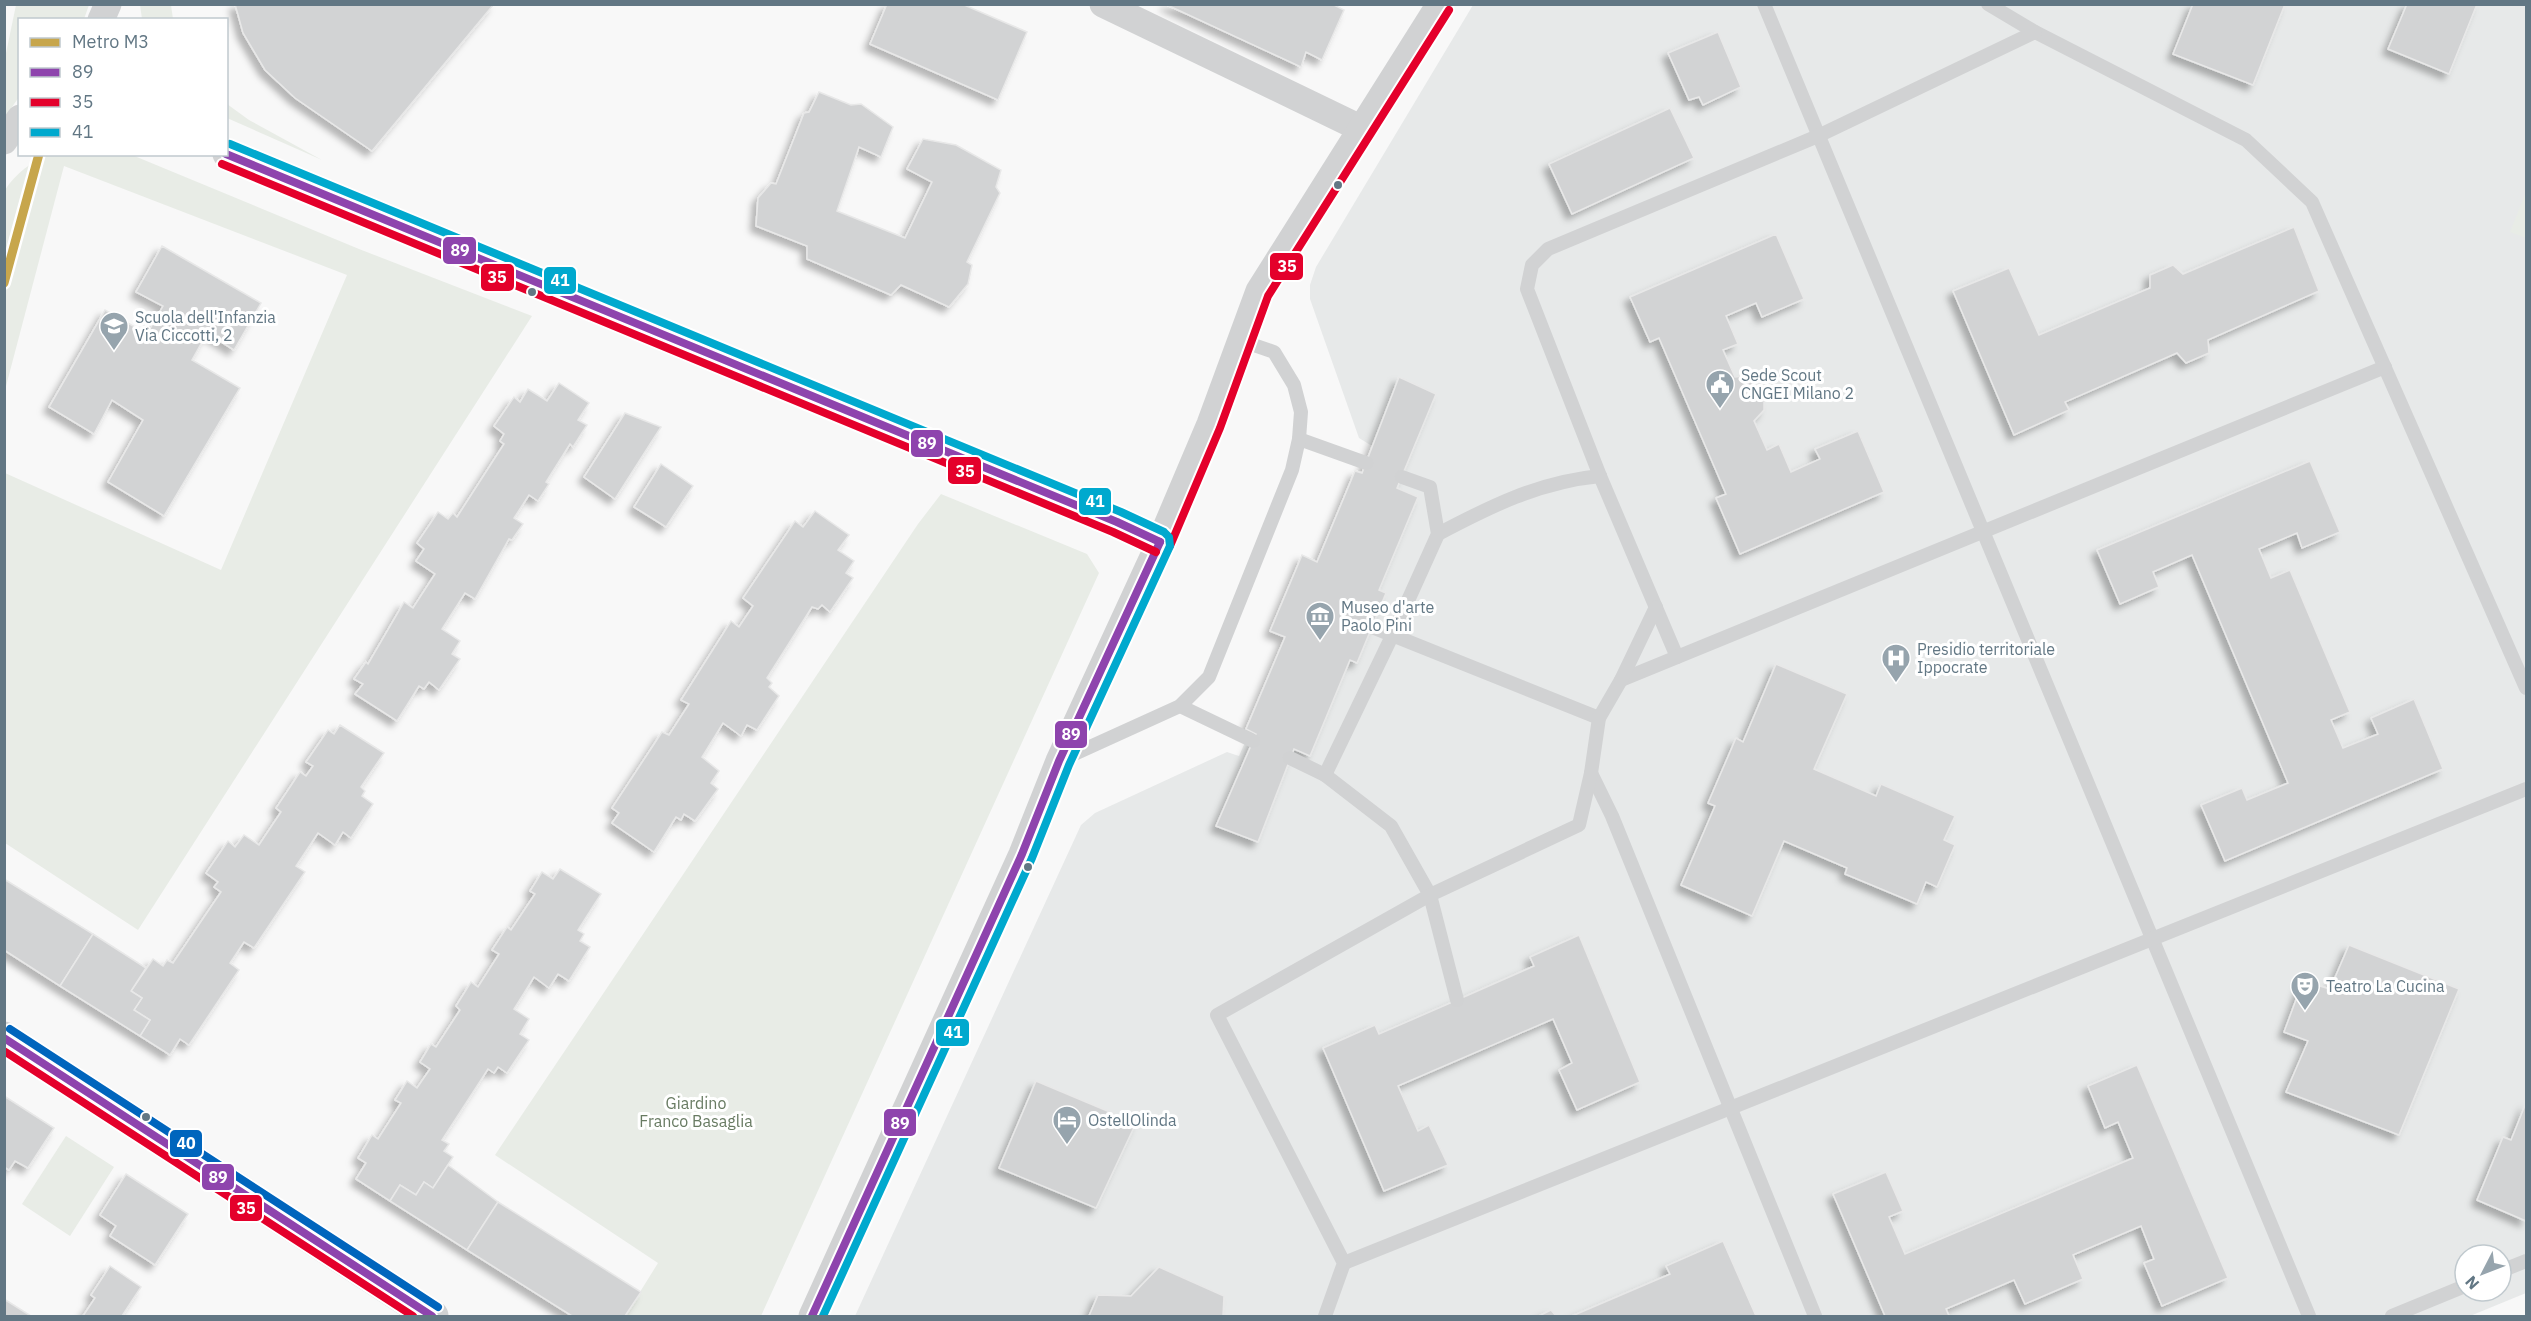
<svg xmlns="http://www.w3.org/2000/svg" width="2531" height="1321" viewBox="0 0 2531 1321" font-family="'IBM Plex Sans',sans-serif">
<defs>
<filter id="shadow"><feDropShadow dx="-5.5" dy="5.5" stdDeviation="3" flood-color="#0004"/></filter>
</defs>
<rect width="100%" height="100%" fill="#f8f8f8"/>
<path fill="#e7e9e9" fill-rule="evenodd" d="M1473 5H2526V1293L2470 1316H855L1081 825 1095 813 1227 752 1239 756 1250 731 1246 729 1285 637 1270 631 1302 555 1317 561 1355 471 1362 473 1372 446 1359 438 1310 299V285L1316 267ZM2465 1255H2501V1291H2465Z"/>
<g fill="#e8ece6">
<polygon points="16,5 89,5 84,19 20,20 19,97 5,117 5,58"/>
<polygon points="140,5 171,5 173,19 142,19"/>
<polygon points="227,104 249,120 322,160 227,118"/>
<path d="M51 154 132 155 359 249 532 316 138 930 5 843V473L221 570 347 275 64 166 5 390V190C16 173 32 161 51 154Z"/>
<polygon points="2526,192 2526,238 2510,232"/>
<polygon points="941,494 1087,554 1099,573 761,1316 625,1316 658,1263 495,1155 918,524"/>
<polygon points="66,1136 114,1167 70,1236 22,1204"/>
</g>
<g fill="#d2d3d4" stroke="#e8e8e8" stroke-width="1.5" filter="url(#shadow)">
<polygon points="235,4 494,4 372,151 295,98 265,70 243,33"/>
<polygon points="887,4 962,4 1027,32 998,100 870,44"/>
<polygon points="1165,4 1332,4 1344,10 1322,60 1306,52 1301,67"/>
<polygon points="2193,4 2285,4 2253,85 2173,54"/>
<polygon points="2407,4 2477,4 2449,74 2388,49"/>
<polygon points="1718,32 1741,87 1703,105 1699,97 1689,100 1668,53"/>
<polygon points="819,92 851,105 861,104 893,127 881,157 859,147 837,211 905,238 932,182 907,169 923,139 956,145 1001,170 996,187 1000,193 967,262 972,265 968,284 949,307 901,285 891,295 807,259 807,246 756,226 758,198 771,183 776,184 804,113 809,112"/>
<polygon points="1670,108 1694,158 1572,214 1549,164"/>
<polygon points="2294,227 2319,291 2208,340 2209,353 2186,363 2177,353 2065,402 2069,410 2014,435 1953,291 2009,268 2039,335 2150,288 2150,275 2173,265 2183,274"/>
<polygon points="1776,234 1804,299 1762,317 1756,303 1726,316 1738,344 1723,350 1735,377 1744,376 1759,389 1764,400 1764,410 1754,421 1767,450 1779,444 1791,472 1820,459 1815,449 1858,431 1884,492 1740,554 1716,498 1726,494 1659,338 1650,342 1630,297"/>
<polygon points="162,246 261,303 234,350 207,333 192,360 240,388 164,516 108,482 143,420 112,400 94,434 49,407 105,310 147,334 163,306 136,292"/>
<polygon points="1399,377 1436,394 1397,488 1418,497 1379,590 1386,593 1357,663 1350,660 1310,756 1294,749 1258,842 1216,826 1256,734 1246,729 1285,637 1270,631 1302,555 1317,562 1355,471 1362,473"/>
<polygon points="559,383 589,403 578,420 587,425 573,447 570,444 546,482 549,484 538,501 529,495 514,518 523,524 512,540 509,539 475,599 465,593 442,629 460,641 452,654 460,659 439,690 429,682 424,689 419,686 397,721 355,694 363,684 354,679 366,662 368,664 404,602 413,608 435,574 416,561 424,549 417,543 438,512 448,519 453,513 457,517 504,444 500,441 504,434 494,426 514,397 520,402 528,389 547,401"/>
<polygon points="625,413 661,427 615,499 584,477"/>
<polygon points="2310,461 2340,532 2302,548 2297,533 2259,549 2271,578 2290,570 2350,712 2331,720 2343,748 2378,734 2371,718 2414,699 2443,769 2225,861 2201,805 2242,788 2247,800 2288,783 2192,555 2153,572 2159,587 2120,604 2097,550"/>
<polygon points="661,464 693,486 666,527 634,507"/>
<polygon points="815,511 849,535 838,550 854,561 846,573 853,578 830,612 822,605 818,609 812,607 767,678 772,683 769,687 779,696 757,730 747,725 741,736 723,723 702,757 719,771 711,783 718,789 695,821 684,814 681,820 676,817 654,852 612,823 619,813 612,808 662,732 669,735 689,704 681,700 731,621 739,627 753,606 743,598 795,521 803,527"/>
<polygon points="1776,664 1847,694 1814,769 1876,796 1881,784 1955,816 1944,840 1955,845 1937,887 1926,882 1917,904 1845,874 1847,868 1784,841 1752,916 1681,885 1715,806 1708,803 1736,738 1743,742"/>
<polygon points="340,725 384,753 361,787 365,791 362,796 373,804 351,838 343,832 335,845 318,833 296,866 305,872 254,948 244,942 230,963 239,970 189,1045 180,1039 170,1055 140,1036 150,1020 134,1010 142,998 131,991 153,959 163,966 167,960 173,963 221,892 214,887 218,882 206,873 228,841 235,847 244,835 259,845 281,812 276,808 300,772 306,776 313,766 306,762 328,730 334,734"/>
<polygon points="560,869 601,894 578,930 584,934 580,941 590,947 569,981 558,974 549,988 534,977 514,1009 529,1019 520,1034 529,1040 507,1073 498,1067 494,1073 488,1069 442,1140 449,1144 444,1151 453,1157 433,1188 424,1182 416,1195 400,1185 390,1201 356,1179 366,1163 358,1158 372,1135 378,1139 401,1103 395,1100 407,1081 417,1088 430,1069 420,1062 431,1044 436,1047 460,1010 456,1006 471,982 478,987 499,954 492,950 507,927 511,930 535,894 530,891 542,872 553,879"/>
<polygon points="4,879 93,934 60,986 4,950"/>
<polygon points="93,934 146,968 131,991 142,998 134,1010 150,1020 140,1036 60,986"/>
<polygon points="1579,935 1640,1082 1577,1110 1559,1070 1572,1063 1553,1019 1398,1086 1418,1131 1429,1125 1448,1165 1384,1191 1323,1048 1375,1025 1379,1034 1457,1000 1534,966 1530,957"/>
<polygon points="2349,945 2459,989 2399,1135 2286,1092 2308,1041 2284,1032 2303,981 2330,989"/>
<polygon points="2137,1065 2228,1278 2162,1306 2144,1263 2154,1259 2141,1226 2073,1255 2083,1279 2025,1304 2014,1280 1946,1309 1949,1316 1885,1316 1833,1194 1886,1172 1903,1211 1889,1217 1905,1254 2133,1158 2118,1122 2105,1128 2088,1086"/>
<polygon points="1036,1081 1136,1123 1096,1208 999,1168"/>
<polygon points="4,1096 54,1128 28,1168 15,1161 9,1170 4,1167"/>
<polygon points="2526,1103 2526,1221 2477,1200 2503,1137 2511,1140"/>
<polygon points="448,1165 498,1202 467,1250 390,1201 400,1185 416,1195 424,1182 433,1188"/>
<polygon points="126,1174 188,1214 155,1265 110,1236 116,1226 100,1215"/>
<polygon points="498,1202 641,1292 625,1316 572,1316 467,1250"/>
<polygon points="1723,1241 1756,1316 1572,1316 1670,1274 1666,1266"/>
<polygon points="110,1266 141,1287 122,1316 83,1316 95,1298 91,1295"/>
<polygon points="1159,1267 1224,1296 1223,1316 1089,1316 1098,1295 1131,1296"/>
<polygon points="4,1299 31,1316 4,1316"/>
<polygon points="1551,1310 1556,1316 1539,1316"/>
</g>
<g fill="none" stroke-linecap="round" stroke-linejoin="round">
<g stroke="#d1d2d3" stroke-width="14">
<polyline points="1764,4 2309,1316"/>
<polyline points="1988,4 2035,32 2246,140 2312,202 2526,688"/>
<polyline points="1299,439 1366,463"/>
<path d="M1438 534C1491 506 1539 482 1600 476"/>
<polyline points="1372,627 1599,718"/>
<polyline points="1677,657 1600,476 1527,289 1532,265 1548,249 1818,136 2035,32"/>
<polyline points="1621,680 2385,367"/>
<polyline points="1180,706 1253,741"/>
<polyline points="1290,758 1325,775 1392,636 1438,534 1430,487 1402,477"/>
<polyline points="1061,760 1180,706 1209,677 1292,470 1299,439 1301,412 1294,385 1274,352 1242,341"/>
<polyline points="1591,773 1612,816 1815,1316"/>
<polyline points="1325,775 1391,826 1430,895 1457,1000"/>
<polyline points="1344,1263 2526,789"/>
<polyline points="2501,1271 2526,1261"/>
<polyline points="1325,1316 1344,1263 1217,1015 1430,895 1579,825 1591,773 1599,718 1621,680 1656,607"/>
<polyline points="2392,1316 2465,1286"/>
</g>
<g stroke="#d1d2d3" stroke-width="27">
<polyline points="1103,4 1362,129"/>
<polyline points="101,20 108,4"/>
<polyline points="4,141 20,118"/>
<polyline points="226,154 1117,522 1160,542"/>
<polyline points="812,1316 1022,854 1059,761 1160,542 1210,424 1259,291 1440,4"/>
</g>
<polyline stroke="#d1d2d3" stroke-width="33" points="4,1038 432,1316"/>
<g stroke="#fff" stroke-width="12">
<g id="bus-1">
<polyline points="226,154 1117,522 1160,542"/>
<polyline points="4,1038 432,1316"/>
<polyline points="812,1316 1022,854 1059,761 1160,542"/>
</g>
</g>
<g stroke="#fff" stroke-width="12">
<g id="bus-2">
<polyline points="222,164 1113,532 1156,552"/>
<polyline points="1170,546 1220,428 1268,296 1449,10"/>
<polyline points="4,1051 413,1316"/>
</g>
</g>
<g stroke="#fff" stroke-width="12">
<polyline id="bus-3" points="230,144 1121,512 1164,532 1169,537 1170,546 1069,765 1032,858 823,1316"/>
</g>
<g stroke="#fff" stroke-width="12">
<polyline id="bus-4" points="10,1029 438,1307"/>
</g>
<use href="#bus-1" stroke="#8e44ad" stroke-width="8"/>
<use href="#bus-2" stroke="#e4002b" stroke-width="8"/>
<use href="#bus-3" stroke="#00a9ce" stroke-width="8"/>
<use href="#bus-4" stroke="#0065bd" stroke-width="8"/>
<g stroke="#fff" stroke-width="14">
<polyline id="metro-1" points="4,283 39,154"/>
</g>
<use href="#metro-1" stroke="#c7a64c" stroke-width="9"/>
</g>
<defs>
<g id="school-pin" transform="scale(1.5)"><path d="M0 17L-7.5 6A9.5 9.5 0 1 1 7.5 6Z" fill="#96a4ad" stroke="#fff"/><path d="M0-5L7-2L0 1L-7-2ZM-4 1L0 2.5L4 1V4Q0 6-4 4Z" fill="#fff"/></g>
<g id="civic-pin" transform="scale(1.5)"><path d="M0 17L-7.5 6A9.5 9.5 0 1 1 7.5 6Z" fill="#96a4ad" stroke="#fff"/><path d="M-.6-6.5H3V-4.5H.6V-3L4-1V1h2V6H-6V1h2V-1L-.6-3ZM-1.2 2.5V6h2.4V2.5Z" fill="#fff"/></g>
<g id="museum-pin" transform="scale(1.5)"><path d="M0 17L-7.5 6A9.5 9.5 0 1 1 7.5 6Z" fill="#96a4ad" stroke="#fff"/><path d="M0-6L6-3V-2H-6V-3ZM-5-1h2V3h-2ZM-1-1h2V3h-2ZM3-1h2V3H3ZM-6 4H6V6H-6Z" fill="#fff"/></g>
<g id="hospital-pin" transform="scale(1.5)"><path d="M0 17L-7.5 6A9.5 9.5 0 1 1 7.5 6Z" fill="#96a4ad" stroke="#fff"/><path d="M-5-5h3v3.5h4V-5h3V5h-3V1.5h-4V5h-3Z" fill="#fff"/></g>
<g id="theatre-pin" transform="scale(1.5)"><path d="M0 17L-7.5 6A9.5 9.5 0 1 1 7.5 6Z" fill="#96a4ad" stroke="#fff"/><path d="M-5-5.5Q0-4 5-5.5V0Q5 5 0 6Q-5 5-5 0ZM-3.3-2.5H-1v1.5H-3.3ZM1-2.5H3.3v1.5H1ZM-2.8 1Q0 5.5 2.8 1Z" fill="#fff"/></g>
<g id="hotel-pin" transform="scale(1.5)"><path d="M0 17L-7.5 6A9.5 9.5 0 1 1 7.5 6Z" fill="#96a4ad" stroke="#fff"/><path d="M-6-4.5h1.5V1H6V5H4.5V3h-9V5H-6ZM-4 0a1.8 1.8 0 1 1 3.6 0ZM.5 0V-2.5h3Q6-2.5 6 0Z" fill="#fff"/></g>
</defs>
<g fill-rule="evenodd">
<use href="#school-pin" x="114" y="326"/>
<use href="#civic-pin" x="1720" y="384"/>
<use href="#museum-pin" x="1320" y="616"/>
<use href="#hospital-pin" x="1896" y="658"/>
<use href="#theatre-pin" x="2305" y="986"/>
<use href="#hotel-pin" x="1067" y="1120"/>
</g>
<g fill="#627784" stroke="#fff" stroke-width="2">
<circle cx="1338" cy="185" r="5"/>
<circle cx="532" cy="292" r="5"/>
<circle cx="1028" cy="867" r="5"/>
<circle cx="146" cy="1117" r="5"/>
</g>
<g text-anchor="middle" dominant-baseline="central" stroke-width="6" stroke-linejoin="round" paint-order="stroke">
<g font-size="16" fill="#627784" stroke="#fff" text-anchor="start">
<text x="135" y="317">Scuola dell'Infanzia<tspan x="135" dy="18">Via Ciccotti, 2</tspan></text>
<text x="1741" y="375">Sede Scout<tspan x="1741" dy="18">CNGEI Milano 2</tspan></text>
<text x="1341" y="607">Museo d'arte<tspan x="1341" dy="18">Paolo Pini</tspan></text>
<text x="1917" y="649">Presidio territoriale<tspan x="1917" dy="18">Ippocrate</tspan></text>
<text x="2326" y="986">Teatro La Cucina</text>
<text x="1088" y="1120">OstellOlinda</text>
</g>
<g font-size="16" fill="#687b62" stroke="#fff">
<text x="696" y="1103">Giardino<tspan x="696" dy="18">Franco Basaglia</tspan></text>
</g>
</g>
<g stroke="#fff" stroke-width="2">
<rect x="442" y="236" width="35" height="29" rx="6" fill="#8e44ad"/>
<rect x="1269" y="252" width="35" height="29" rx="6" fill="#e4002b"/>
<rect x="480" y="263" width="35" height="29" rx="6" fill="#e4002b"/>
<rect x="543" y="266" width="34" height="29" rx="6" fill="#00a9ce"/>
<rect x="910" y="429" width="34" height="29" rx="6" fill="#8e44ad"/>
<rect x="947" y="456" width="35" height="29" rx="6" fill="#e4002b"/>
<rect x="1078" y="487" width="34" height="29" rx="6" fill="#00a9ce"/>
<rect x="1054" y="720" width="34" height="29" rx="6" fill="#8e44ad"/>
<rect x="935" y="1018" width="35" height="29" rx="6" fill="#00a9ce"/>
<rect x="883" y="1108" width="34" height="29" rx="6" fill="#8e44ad"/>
<rect x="169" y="1129" width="34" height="29" rx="6" fill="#0065bd"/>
<rect x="201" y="1163" width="34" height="28" rx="6" fill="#8e44ad"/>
<rect x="229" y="1194" width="34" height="28" rx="6" fill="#e4002b"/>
</g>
<g font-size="16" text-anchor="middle" font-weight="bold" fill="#fff">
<text x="460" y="256">89</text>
<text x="1287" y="272">35</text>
<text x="497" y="283">35</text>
<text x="560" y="286">41</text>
<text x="927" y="449">89</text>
<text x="965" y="477">35</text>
<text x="1095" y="507">41</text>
<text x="1071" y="740">89</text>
<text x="953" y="1038">41</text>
<text x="900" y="1129">89</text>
<text x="186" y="1149">40</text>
<text x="218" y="1183">89</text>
<text x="246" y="1214">35</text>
</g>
<rect width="2531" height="1321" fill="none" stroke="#627784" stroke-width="12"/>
<rect x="18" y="18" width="210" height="138" fill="#ffffff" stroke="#c0c9ce" stroke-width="1.5"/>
<rect x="30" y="38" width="30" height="9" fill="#c7a64c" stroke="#c0c9ce" stroke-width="1.5"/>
<text x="72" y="48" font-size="18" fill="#627784">Metro M3</text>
<rect x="30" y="68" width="30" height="9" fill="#8e44ad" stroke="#c0c9ce" stroke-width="1.5"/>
<text x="72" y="78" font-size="18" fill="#627784">89</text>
<rect x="30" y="98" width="30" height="9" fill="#e4002b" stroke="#c0c9ce" stroke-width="1.5"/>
<text x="72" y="108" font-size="18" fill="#627784">35</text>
<rect x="30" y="128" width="30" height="9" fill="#00a9ce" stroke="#c0c9ce" stroke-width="1.5"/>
<text x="72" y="138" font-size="18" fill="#627784">41</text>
<g transform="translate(2483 1273) rotate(228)"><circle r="28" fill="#ffffff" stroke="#c0c9ce" stroke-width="1.5"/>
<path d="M0-4.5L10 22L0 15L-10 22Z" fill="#96a4ad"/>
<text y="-9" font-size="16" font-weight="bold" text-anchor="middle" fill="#627784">N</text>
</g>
</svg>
